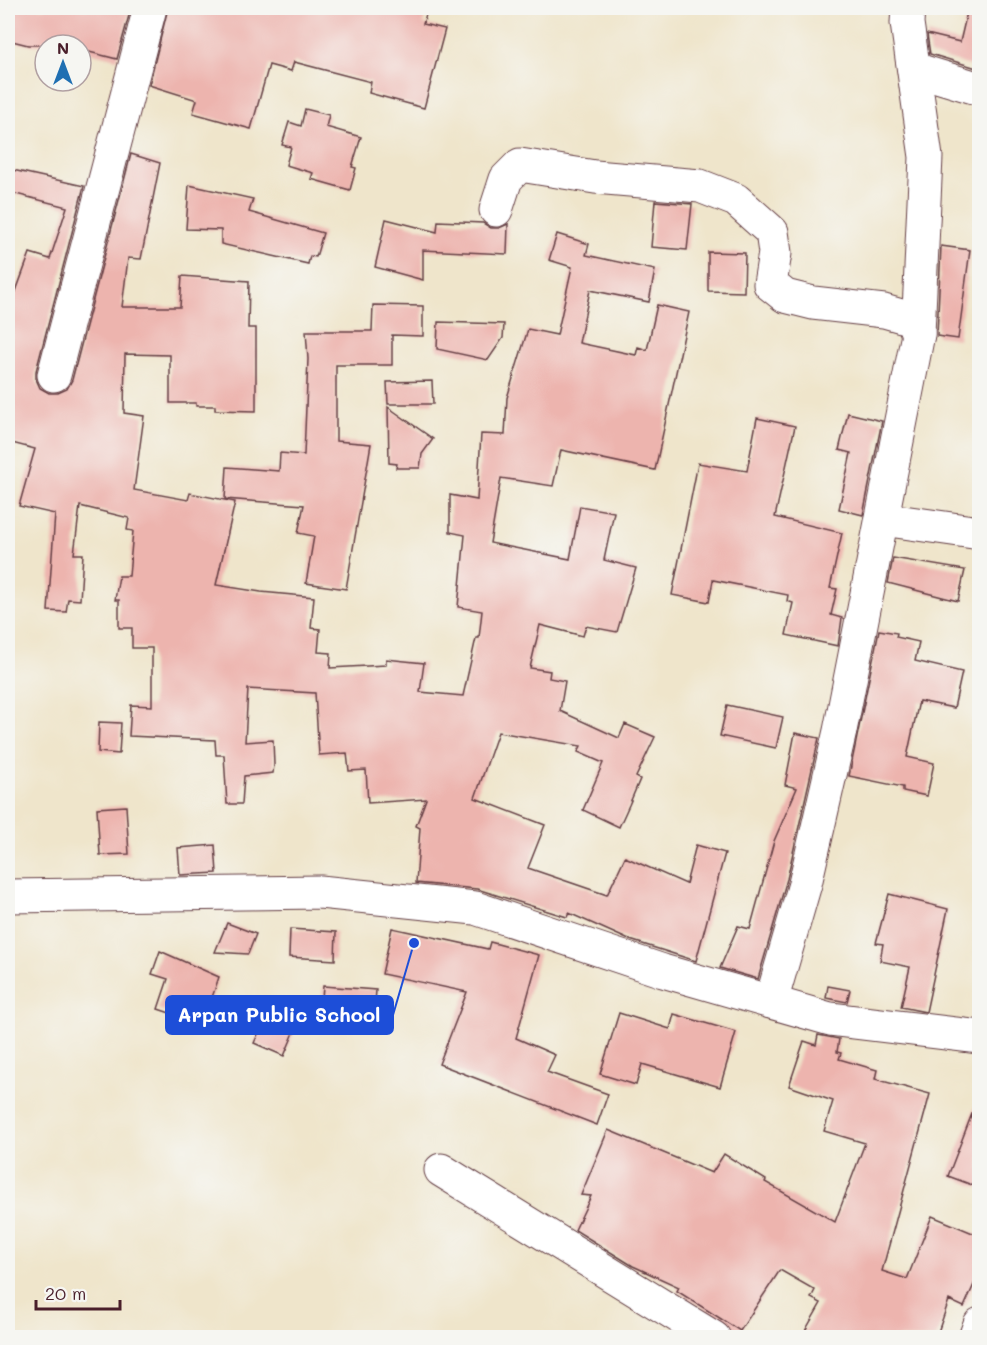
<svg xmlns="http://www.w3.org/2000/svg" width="987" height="1345" viewBox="0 0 987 1345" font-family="Mali,sans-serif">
<rect width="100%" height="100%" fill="#f6f6f2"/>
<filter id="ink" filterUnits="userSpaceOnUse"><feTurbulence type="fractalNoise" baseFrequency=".0167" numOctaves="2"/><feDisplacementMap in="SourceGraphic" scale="12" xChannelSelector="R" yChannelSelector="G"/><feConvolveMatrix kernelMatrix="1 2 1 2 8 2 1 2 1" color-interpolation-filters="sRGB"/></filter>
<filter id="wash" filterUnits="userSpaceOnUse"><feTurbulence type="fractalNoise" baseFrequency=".008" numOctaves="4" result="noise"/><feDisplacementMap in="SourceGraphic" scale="24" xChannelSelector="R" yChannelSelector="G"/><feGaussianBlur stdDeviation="1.35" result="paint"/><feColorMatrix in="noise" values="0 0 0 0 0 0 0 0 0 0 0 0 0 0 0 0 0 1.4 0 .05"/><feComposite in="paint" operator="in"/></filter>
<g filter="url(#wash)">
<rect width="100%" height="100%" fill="#efe5cb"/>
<g id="blocks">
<g fill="#edb4ae">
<polygon points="11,8 131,8 117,59 81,50 81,45 28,45 8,40"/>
<polygon points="168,8 428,8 423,24 445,29 424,108 369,93 371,82 294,62 291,71 269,65 251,129 193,113 197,100 149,85"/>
<polygon points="968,8 980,8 980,69 930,54 927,34 960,42"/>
<polygon points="305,109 329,115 326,127 361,137 352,167 356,168 350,190 311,179 313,173 286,165 291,147 282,145 289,122 301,126"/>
<polygon points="131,154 160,163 141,259 128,258 122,307 180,307 182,276 249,281 248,328 256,328 256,411 215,410 215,406 196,406 196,403 170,403 170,355 125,354 124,413 144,416 134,490 188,500 190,493 235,502 216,585 261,592 314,597 311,628 320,629 318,652 331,653 330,668 386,665 386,659 424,663 420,692 463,696 476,638 479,638 482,611 458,607 465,535 450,532 450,495 477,500 481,434 505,435 507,398 528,329 557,335 572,267 549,260 557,234 589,244 586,255 655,270 649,302 590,290 579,343 636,355 638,347 647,350 657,305 689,312 655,470 561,450 553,486 501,478 490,543 570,559 580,506 614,512 604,560 636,568 617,632 586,626 583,636 540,625 530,668 550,671 549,678 565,681 560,711 619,738 625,724 655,737 636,777 640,779 629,805 619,827 583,810 603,763 578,752 581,746 498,732 475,798 545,825 528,868 607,895 625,857 686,884 696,845 725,853 696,961 627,939 569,913 567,917 477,889 416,883 420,828 416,826 426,799 368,803 366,770 349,771 347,753 319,755 315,693 248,689 245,742 273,740 274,765 273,773 244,776 242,804 227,804 224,755 216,755 215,740 129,736 131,705 152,706 152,648 132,648 132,628 119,628 119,600 115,600 119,576 129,576 133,531 127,530 129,518 80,506 74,554 83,554 80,600 68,599 66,612 48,611 55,514 19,506 35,449 8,442 8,313 30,253 50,259 67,207 8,192 8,169 84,186 36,371 36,379 40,388 49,393 58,393 67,389 72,380"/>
<polygon points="189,185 253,199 249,212 323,233 316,257 310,256 308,264 221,244 221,230 186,229"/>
<polygon points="655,201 692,204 687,250 651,247"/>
<polygon points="386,219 437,232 438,221 483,223 491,228 499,228 508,224 507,254 423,250 423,280 375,267"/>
<polygon points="941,246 970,250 958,339 937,336"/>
<polygon points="708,252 745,253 744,292 708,291"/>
<polygon points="373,305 423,306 423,336 392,335 392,365 336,365 336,441 371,444 346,589 306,583 314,536 298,533 304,505 225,499 227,467 279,471 280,453 304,455 308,359 306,331 372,331"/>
<polygon points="438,322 504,324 503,338 488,360 437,349"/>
<polygon points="432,381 433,404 388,404 387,382"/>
<polygon points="388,407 433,439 422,454 420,468 396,468 397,464 389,463"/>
<polygon points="848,413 882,421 863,515 839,509 851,453 839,450"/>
<polygon points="757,418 795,426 775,517 842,533 830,588 837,589 831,615 842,618 838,646 786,635 793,603 787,601 788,595 713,580 709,602 672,595 698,463 747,471"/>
<polygon points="893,558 965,570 958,601 888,583"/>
<polygon points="879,630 897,633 896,637 919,642 915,661 962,672 954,708 919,701 907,757 934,763 927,796 903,791 903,787 849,776"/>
<polygon points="727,705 783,717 776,748 720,736"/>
<polygon points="99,722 121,723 119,754 98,752"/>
<polygon points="795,733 819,738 787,879 758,979 720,968 738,926 750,929 774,841 797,788 785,785"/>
<polygon points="126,806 129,854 100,855 97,808"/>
<polygon points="215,845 217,873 180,875 178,848"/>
<polygon points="889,894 948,909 926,1012 901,1007 910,967 880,961 883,944 876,943"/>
<polygon points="227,923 256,934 248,954 215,952"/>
<polygon points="392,928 488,949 490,942 539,955 516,1038 555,1055 547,1072 608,1094 597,1125 439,1064 467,992 382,974"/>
<polygon points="290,929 336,932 335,960 289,957"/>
<polygon points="160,951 219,977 203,1024 158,1009 168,979 152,974"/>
<polygon points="323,986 376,990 373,1028 320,1023"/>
<polygon points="828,986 850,990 847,1002 826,998"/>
<polygon points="273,1001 302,1014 284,1056 254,1043"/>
<polygon points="619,1013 670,1029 674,1014 736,1032 720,1087 642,1064 636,1085 600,1074"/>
<polygon points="818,1035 839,1039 837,1052 841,1053 839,1059 877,1070 875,1079 930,1094 882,1271 907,1279 932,1216 980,1236 980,1271 964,1307 949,1300 936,1338 801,1338 821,1303 811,1298 815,1290 780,1270 740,1331 677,1291 679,1287 633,1266 575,1230 591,1196 581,1195 608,1130 712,1173 724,1154 766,1180 765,1182 835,1222 865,1143 824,1131 833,1101 789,1086 804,1041 816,1045"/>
<polygon points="978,1098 980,1098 980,1188 948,1176"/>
</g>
</g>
</g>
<g filter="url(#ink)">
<use href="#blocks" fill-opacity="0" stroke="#633d43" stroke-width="1.5"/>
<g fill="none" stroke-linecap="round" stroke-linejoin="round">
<g stroke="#633d43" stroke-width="35">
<g id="minor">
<polyline points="914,69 980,89"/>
<polyline points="496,210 506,179 520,165 595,177 700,186 736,200 772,232 775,253 770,284 785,296 813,303 884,311 912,319 918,334"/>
<polyline points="54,375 150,8"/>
<polyline points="882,519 980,533"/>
<polyline points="8,896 320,892 475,908 663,971 830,1019 980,1037"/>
<polyline points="771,1002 805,884 840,731 918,334 926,157 907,23 908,8"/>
<polyline points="441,1170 714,1338"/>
<polyline points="975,1338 980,1324"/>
</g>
</g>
<use href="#minor" stroke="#fff" stroke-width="33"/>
</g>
</g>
<path fill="none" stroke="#1d4ed8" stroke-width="2" d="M414 943L393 1015"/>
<circle fill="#1d4ed8" stroke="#f6f6f2" stroke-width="2" cx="414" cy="943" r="6"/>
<rect fill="#1d4ed8" stroke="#1d4ed8" stroke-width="2" x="166" y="996" width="227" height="38" rx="6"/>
<g font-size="20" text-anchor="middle" font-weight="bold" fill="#fff">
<text x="279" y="1022">Arpan Public School</text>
</g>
<rect width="987" height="1345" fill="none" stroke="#f6f6f2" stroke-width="30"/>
<g transform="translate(63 63)"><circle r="28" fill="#f6f6f2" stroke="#b1a0a2" stroke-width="1.5"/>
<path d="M0-4.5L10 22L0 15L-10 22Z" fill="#1f6fb2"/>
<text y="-9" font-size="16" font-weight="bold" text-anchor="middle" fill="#4a1f2b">N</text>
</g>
<path d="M36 1300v9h84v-9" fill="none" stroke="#4a1f2b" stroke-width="3"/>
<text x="45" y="1300" font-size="18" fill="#4a1f2b" stroke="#f6f6f2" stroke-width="4.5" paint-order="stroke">20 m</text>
</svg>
